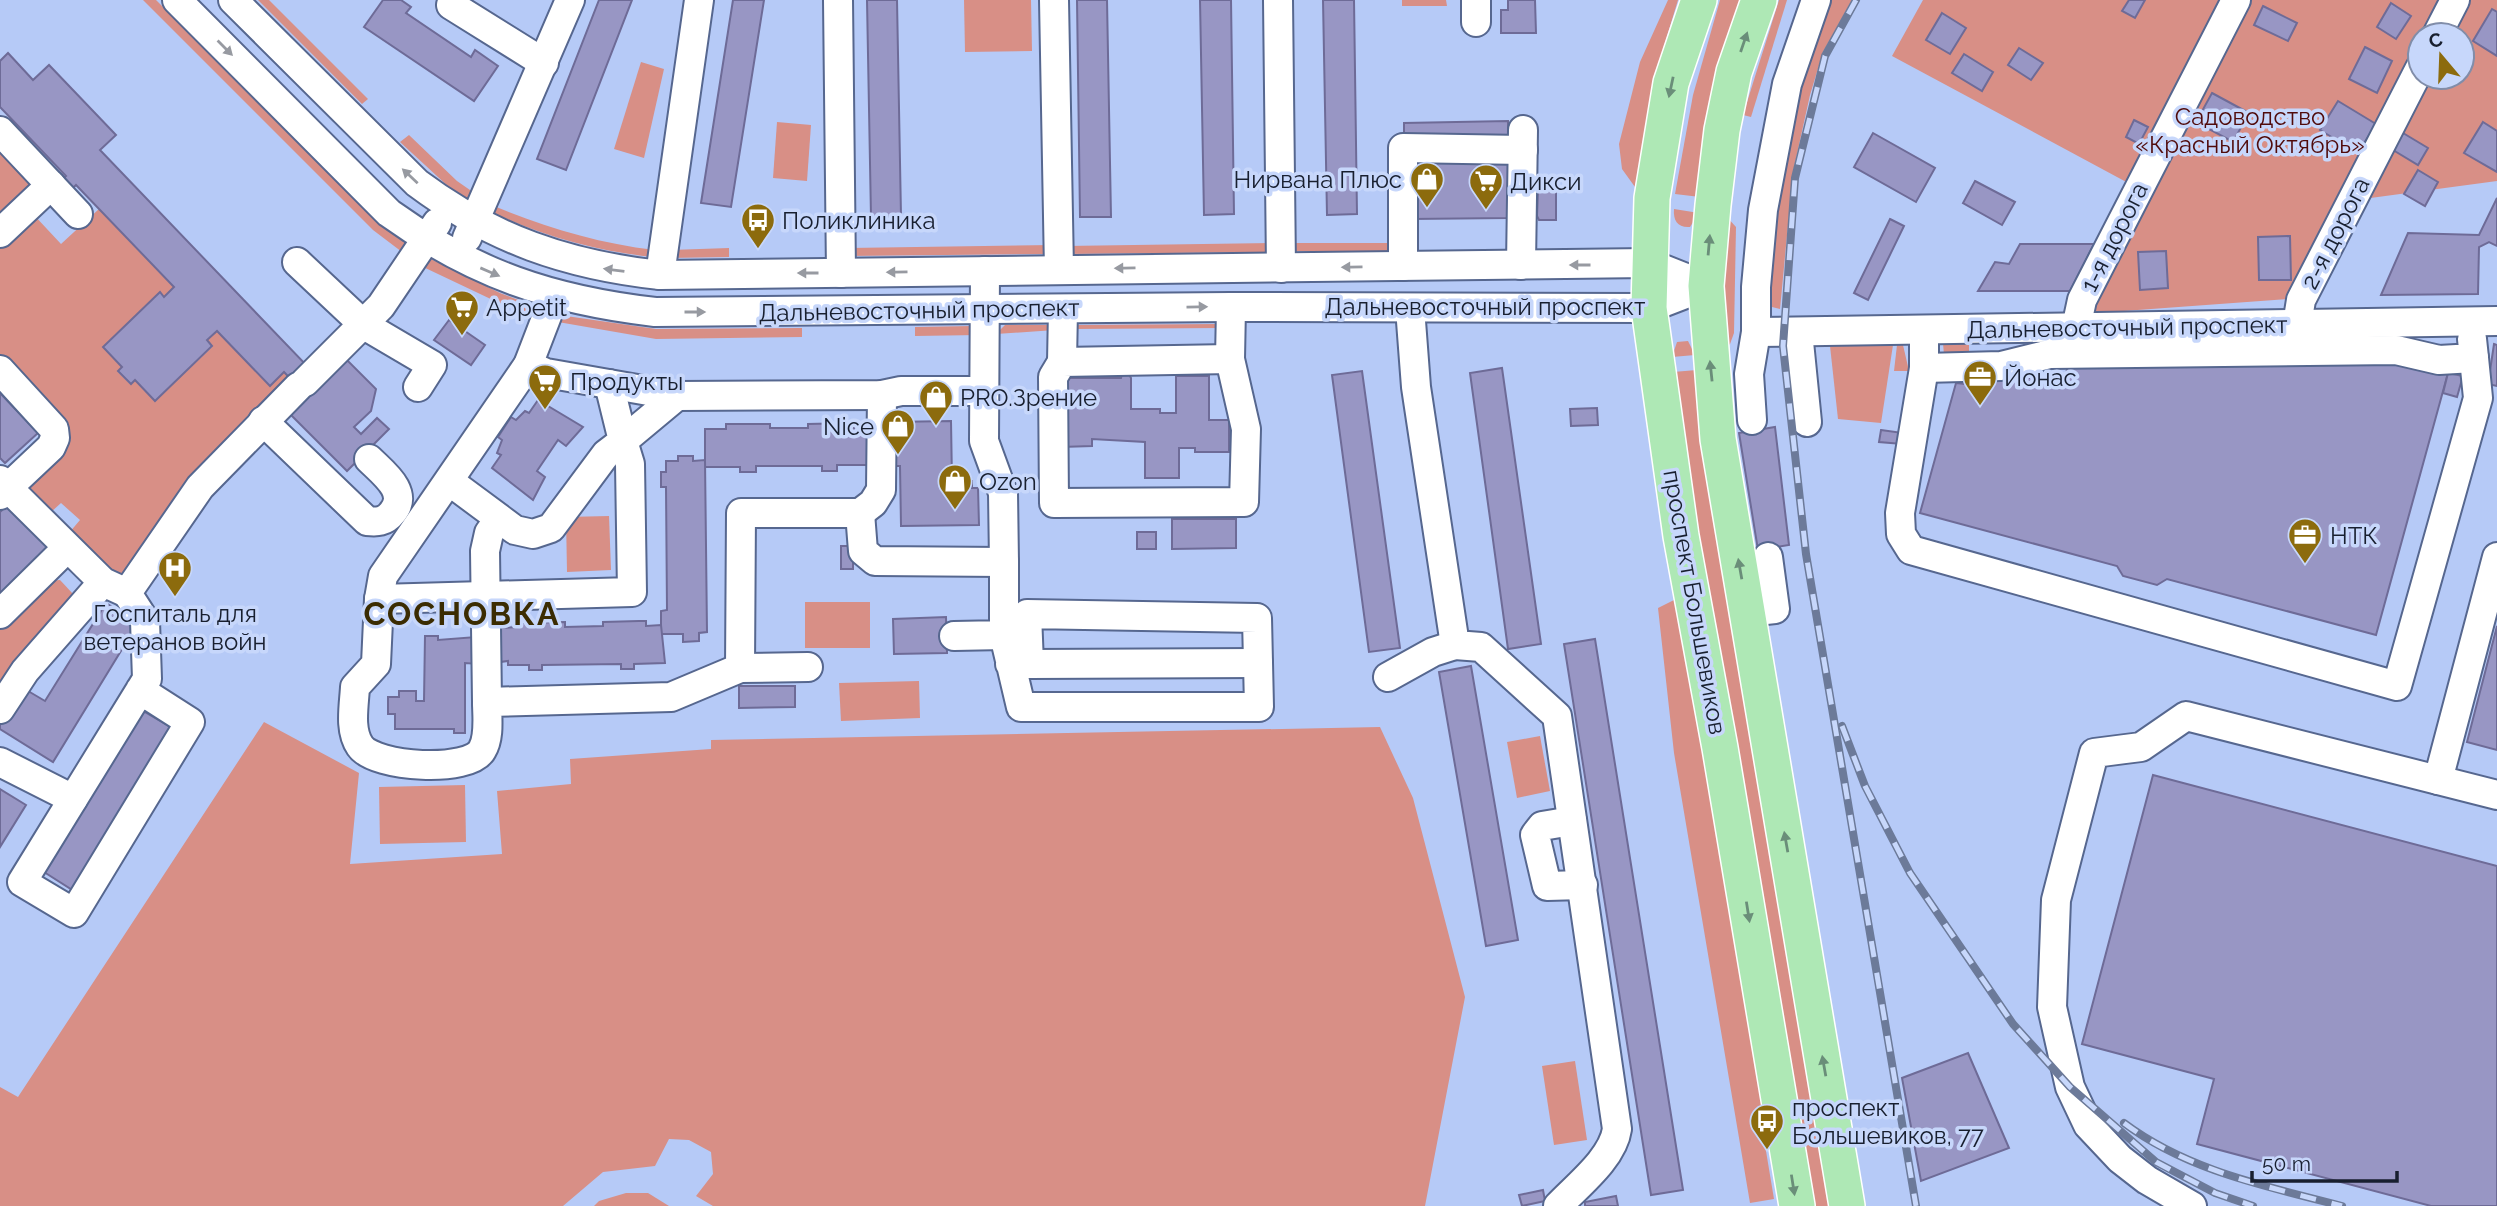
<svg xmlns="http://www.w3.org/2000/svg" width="2497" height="1206" viewBox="0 0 2497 1206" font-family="Raleway,sans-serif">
<rect width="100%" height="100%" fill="#b6caf7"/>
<g fill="#d88f86" fill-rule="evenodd">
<polygon points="143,0 156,0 379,222 407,244 406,255 373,230"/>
<polygon points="258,0 269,0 368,99 362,104"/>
<polygon points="964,0 1031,0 1032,51 965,52"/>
<polygon points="1402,0 1446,0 1447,6 1402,6"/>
<polygon points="1668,0 1678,0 1658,66 1635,187 1622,169 1619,144 1640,62"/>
<polygon points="1720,0 1747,0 1700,197 1675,194 1693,95"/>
<polygon points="1779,0 1787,0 1751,117 1743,115"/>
<polygon points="1829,0 1852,0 1823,52 1810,95 1793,172 1780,309 1772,307 1767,298 1780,158 1816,27"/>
<path d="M1923 0H2497V181L2363 199 2289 299 2069 315 2130 184 1892 56ZM2420 35H2462V77H2420Z"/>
<polygon points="641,62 664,69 644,158 614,149"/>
<polygon points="777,122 811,125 807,181 773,178"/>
<polygon points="409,135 457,181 480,197 477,205 451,189 400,142"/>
<polygon points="0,143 26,169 33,188 0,225"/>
<path d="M494 206C547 228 598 243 655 250L653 257C595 251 544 236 491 212Z"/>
<path d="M99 209 174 287 164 297 160 292 103 347 122 367 118 372 130 384 135 380 155 401 212 347 207 340 217 331 270 385 284 372 295 384 127 576C103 574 85 548 69 533L80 520 61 503 50 513 25 486 68 436 0 363V245L33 214 61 244Z"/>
<path d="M1674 209 1699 213 1690 227C1678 228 1673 221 1674 209Z"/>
<polygon points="1726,216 1736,227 1734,333 1730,344 1723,350 1722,285"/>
<polygon points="1274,243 1274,252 1065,254 1065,246"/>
<rect x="1290" y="243" width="101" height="8"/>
<polygon points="1052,245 1052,254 848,256 848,248"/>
<polygon points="729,248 729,257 669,258 670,250"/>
<polygon points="427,257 500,293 539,308 541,318 497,302 419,265"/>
<polygon points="566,316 656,329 802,328 802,337 656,339 558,322"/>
<polygon points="1218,324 1221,328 1074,329 1074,325"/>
<polygon points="1005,325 1055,325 1055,330 996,334"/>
<polygon points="972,326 979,335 915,336 915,327"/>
<polygon points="1688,341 1695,355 1672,357 1677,342"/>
<polygon points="1969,342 1969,362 1944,355 1943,343"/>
<polygon points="1893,345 1881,423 1838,419 1830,346"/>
<polygon points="1897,345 1903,345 1909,371 1894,371"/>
<polygon points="1697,370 1834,1206 1808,1206 1683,450 1673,372"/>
<polygon points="609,516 611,570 567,572 566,517"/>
<polygon points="60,580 74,595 0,694 0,627 47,581"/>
<polygon points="1676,599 1708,750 1770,1131 1763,1133 1774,1199 1750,1203 1674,753 1658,608"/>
<rect x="805" y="602" width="65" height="46"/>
<polygon points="919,681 920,718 841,721 839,683"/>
<polygon points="264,722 359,773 350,864 502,854 497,791 571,784 570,759 711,749 711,740 1380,727 1413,798 1465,997 1425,1206 713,1206 696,1196 713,1174 711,1152 689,1140 669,1139 655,1166 603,1172 563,1206 0,1206 0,1087 18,1097"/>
<polygon points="1540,736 1550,791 1517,798 1507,742"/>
<polygon points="465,785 466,842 380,844 379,787"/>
<polygon points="1575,1061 1587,1140 1554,1145 1542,1066"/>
<polygon points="626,1193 648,1193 669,1206 594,1206 599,1201"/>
</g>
<g fill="#9896c4" stroke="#6e6b97" stroke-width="2">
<polygon points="383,0 401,0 411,7 406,13 471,57 475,50 498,66 474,101 364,27"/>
<polygon points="599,0 632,0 566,170 537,159"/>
<polygon points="733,0 764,0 731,207 701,203"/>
<polygon points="867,0 897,0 901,216 871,217"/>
<polygon points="1077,0 1107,0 1111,217 1080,217"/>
<polygon points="1200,0 1231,0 1234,214 1204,215"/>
<polygon points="1323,0 1354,0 1357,214 1327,215"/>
<polygon points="1508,0 1535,0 1536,33 1501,33 1501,10 1508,10"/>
<polygon points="2129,0 2145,0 2135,18 2122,11"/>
<polygon points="2391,3 2411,16 2396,39 2377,27"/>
<polygon points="2263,6 2297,23 2288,41 2254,25"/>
<polygon points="2492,9 2497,12 2497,56 2473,41"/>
<polygon points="1942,13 1966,28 1950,54 1926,40"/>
<polygon points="2365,47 2392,61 2377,93 2349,79"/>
<polygon points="2019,48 2043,63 2031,80 2008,65"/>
<polygon points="8,53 33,80 49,65 116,135 100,150 307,366 345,358 376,389 371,411 354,427 361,434 377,418 389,429 347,471 289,413 307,396 284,372 270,386 217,331 207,340 212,346 155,401 135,380 131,384 118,371 122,367 103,347 160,292 164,297 174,287 76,185 67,194 58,184 66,176 0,107 0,61"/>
<polygon points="1964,54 1993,72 1982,91 1952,73"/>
<polygon points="2212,93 2249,113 2233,142 2196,122"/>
<polygon points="2338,101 2376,124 2358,153 2320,130"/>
<polygon points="2134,120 2148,127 2139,144 2126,137"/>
<polygon points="1508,121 1508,137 1404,139 1404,123"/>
<polygon points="2483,122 2497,131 2497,172 2464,153"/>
<polygon points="1873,133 1935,168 1916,202 1854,167"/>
<polygon points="2403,133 2428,148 2418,165 2393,150"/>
<polygon points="1508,162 1508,218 1411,219 1411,163"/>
<polygon points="2418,170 2438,182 2425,206 2404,194"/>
<polygon points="1975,181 2015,202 2002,225 1963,203"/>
<polygon points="1538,190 1556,190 1556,220 1539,220 1537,216"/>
<polygon points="2497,198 2497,246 2489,242 2479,247 2478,294 2381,295 2408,233 2479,235"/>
<polygon points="1890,219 1904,226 1868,300 1854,293"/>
<polygon points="2290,236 2291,280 2259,280 2258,237"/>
<polygon points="2020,244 2094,244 2070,291 1978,291 1995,262 2009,264"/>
<polygon points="2166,251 2168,288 2140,290 2138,252"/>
<polygon points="449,320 485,345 471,365 434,340"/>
<polygon points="2494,344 2497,345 2497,386 2488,384"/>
<polygon points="2396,359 2448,373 2376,635 2167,579 2157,585 2123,576 2117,566 1920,513 1956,383 1965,384 1973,378 2031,378 2062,386 2069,363"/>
<polygon points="1502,368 1541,644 1508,649 1470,373"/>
<polygon points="1362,371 1400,648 1369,652 1332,375"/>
<polygon points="2448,373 2463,376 2457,397 2443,393"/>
<polygon points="1122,374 1129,374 1131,378 1131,409 1160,409 1160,413 1176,413 1176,376 1209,376 1209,420 1229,420 1229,452 1195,452 1195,448 1179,448 1179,478 1145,478 1145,442 1092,439 1092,446 1061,447 1060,378 1121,378"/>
<polygon points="0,393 38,433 5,463 0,458"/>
<polygon points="538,400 583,427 566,446 558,440 537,471 545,477 533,500 492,468 501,455 497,453 502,440 498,437 511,417 516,420 525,411 529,413"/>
<polygon points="1597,408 1598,425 1571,426 1570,409"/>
<polygon points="951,421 952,481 972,481 972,488 978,488 979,525 901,526 900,466 892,466 891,422"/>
<polygon points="851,423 851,428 870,427 871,465 837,465 837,471 822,471 822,466 756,466 756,472 740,472 740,467 705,467 705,429 726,429 726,424 770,424 770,428 808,428 808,424"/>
<polygon points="1775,427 1789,545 1758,550 1739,433"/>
<polygon points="1881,430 1903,433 1902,444 1879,442"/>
<polygon points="678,456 693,456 693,461 705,460 707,632 699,633 699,641 683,642 683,634 661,634 661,611 667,610 666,487 661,487 661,472 666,472 666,461 678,461"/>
<polygon points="11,502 55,548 0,602 0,512"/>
<polygon points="1172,519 1236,519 1236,548 1172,549"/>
<rect x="1137" y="532" width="19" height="17"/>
<rect x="841" y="546" width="12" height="23"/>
<polygon points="106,603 138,623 53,762 0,729 0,725 23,688 45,701"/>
<polygon points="946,617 947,653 894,654 893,619"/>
<polygon points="639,621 646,621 646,626 661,625 665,663 634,664 634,669 621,669 621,664 542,665 542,670 529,670 529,665 508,665 508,661 500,662 499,628 521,627 521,623 565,622 565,627 603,626 603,622"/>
<polygon points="2497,626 2497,750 2467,742"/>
<polygon points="425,636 438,636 438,640 476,637 479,664 465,663 465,733 454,733 454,729 395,729 395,714 388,714 388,697 399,697 399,691 416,691 416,701 424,701"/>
<polygon points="1595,639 1683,1190 1651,1195 1564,644"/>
<polygon points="1471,666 1518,940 1486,946 1439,672"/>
<polygon points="739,686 795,686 795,707 739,708"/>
<polygon points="143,711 174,729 74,891 44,872"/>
<polygon points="2153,775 2497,866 2497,1206 2431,1206 2197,1144 2214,1079 2082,1044"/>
<polygon points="0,789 26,805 0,847"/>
<polygon points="1968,1053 2009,1148 1921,1181 1902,1078"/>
<polygon points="1543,1190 1545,1201 1522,1206 1519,1195"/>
<polygon points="1616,1196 1618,1206 1585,1206 1585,1202"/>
</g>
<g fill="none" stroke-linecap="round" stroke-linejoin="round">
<g stroke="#56678f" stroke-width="32">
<g id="minor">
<path d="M177 0 389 213C474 274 551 300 655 312L1231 307 1649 308 1706 286"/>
<path d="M233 0 417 183C492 239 567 265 660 275L1648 263 1706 286"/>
<polyline points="838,0 841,273"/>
<polyline points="1054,0 1059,270"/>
<polyline points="1278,0 1281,268"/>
<polyline points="1476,0 1476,22"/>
<polyline points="451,5 544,63"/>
<polyline points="2437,35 2455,0"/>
<polyline points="0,131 78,214"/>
<polyline points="0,233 51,185"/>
<polyline points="467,238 570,0"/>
<polyline points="297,262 364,325 432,365 418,387"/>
<polyline points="1521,265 1523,130"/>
<polyline points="1403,266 1403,148 1523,150"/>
<polyline points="660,275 699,0"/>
<path d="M1410 308 1416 387 1455 645 1481 647 1557 716 1617 1129C1613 1158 1578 1185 1558 1206"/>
<polyline points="2297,325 2301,300 2420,68"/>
<polyline points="2076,328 2082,300 2236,0"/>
<polyline points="1924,330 1924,368 1900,513 1901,534 1911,550 2397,686 2478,398 2474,358"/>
<polyline points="1756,332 2497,321"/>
<polyline points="1798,332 1807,422"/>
<polygon points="1230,359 1246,429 1244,502 1054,503 1053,377 1062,362"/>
<polyline points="1230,359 1231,307"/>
<polyline points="1062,362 1063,309"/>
<polyline points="528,365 546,373 677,396 882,395 901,391 984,391"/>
<polyline points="1924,368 2001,366 2050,354 2396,350 2439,360 2474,358 2472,339"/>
<polyline points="0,370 54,429 55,438 51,447 0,495"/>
<polyline points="305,382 381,306 437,223"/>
<path d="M677 396 623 441 630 464 632 592 379 599 376 664 355 687C354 706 349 730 360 746 375 768 470 773 482 750 490 737 487 717 487 702L671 697 740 668 741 513H860L863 551 875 561 1004 562 1003 493 984 441 985 271"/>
<polyline points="1752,420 1749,374 1756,332 1756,287 1763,210 1787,84 1816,0"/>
<path d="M263 421 367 521C377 522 385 522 392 513 410 492 383 473 369 459"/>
<polyline points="0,480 103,582 127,593"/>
<polyline points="449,481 515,530 533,534 551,528 606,454 623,441 609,384"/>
<polyline points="860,513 873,503 881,490 882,395"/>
<polyline points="379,599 383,576 528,365 555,295"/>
<polyline points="1747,612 1775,609 1768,557"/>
<polyline points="0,614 67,548"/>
<polyline points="1004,635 1021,707 1259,707 1257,618 1027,614 1029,664 1010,664"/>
<polyline points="954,636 1004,635 1004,562"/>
<polyline points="1029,664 1258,663"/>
<polyline points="740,668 808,667"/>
<polyline points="1388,677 1433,652 1455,645"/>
<polyline points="140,690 190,722 74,913 22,882 147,679 145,621 127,593 200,487 298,387"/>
<polyline points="487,702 485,551 489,533 499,519"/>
<polyline points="0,709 25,671 103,582"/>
<polyline points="0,762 73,799"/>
<polyline points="2438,780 2497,557"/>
<polyline points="1572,821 1542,826 1535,835 1547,886 1583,885"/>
<polyline points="2192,1206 2147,1180 2120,1159 2088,1125 2070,1087 2052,1007 2056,900 2094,753 2141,747 2186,716 2497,795"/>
</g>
</g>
<g stroke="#fff" stroke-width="38">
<g id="major">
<polyline points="1699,0 1671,83 1652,198 1649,308 1681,536 1720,748 1797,1206"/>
<polyline points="1759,0 1734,72 1722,130 1713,205 1706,286 1718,439 1847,1206"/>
</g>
</g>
<use href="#minor" stroke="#fff" stroke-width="28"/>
<use href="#major" stroke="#aee8b5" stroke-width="35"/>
<g stroke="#6c7a99" stroke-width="8">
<g id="rail">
<polyline points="1856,0 1825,56 1795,178 1783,346 1806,554 1916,1206"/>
<polyline points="1842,726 1865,786 1910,873 2013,1024 2070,1087 2156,1162 2215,1193 2253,1206"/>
<path d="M2124 1123C2188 1171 2266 1186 2342 1206"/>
</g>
</g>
<use href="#rail" stroke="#c7d7fb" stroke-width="5" stroke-dasharray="16" stroke-linecap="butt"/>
</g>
<defs><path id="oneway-solid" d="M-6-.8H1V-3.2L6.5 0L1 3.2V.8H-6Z" transform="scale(1.75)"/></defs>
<g fill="#6a8e79">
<use href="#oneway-solid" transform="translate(1744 42) rotate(-71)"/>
<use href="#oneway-solid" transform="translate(1671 87) rotate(102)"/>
<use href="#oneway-solid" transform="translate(1709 245) rotate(-85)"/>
<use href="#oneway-solid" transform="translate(1711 371) rotate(-96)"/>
<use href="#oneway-solid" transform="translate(1740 569) rotate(-100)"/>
<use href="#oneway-solid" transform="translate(1786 842) rotate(-100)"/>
<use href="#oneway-solid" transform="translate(1748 912) rotate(81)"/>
<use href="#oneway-solid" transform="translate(1824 1066) rotate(-100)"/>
<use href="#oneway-solid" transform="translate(1793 1185) rotate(81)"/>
</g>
<g fill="#979aa1">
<use href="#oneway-solid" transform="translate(225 48) rotate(45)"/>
<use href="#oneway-solid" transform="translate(410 176) rotate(-137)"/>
<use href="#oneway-solid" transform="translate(1580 265) rotate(180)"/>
<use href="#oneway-solid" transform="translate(1352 267) rotate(179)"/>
<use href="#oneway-solid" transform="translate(1125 268) rotate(179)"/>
<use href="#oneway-solid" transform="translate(614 270) rotate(-173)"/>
<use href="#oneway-solid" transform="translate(490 272) rotate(23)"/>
<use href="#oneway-solid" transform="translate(897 272) rotate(179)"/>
<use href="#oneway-solid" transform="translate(808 273) rotate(180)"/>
<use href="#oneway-solid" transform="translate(1197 307) rotate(-1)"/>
<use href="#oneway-solid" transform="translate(695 312)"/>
</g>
<defs>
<g id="shop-pin" transform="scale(1.75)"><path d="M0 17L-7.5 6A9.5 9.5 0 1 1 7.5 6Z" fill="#8c6b0d" stroke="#c7d7fb"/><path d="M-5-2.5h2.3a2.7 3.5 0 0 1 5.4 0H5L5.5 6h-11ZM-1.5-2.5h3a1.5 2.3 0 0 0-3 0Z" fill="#fff"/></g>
<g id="supermarket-pin" transform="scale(1.75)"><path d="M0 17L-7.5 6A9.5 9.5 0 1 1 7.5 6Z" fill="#8c6b0d" stroke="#c7d7fb"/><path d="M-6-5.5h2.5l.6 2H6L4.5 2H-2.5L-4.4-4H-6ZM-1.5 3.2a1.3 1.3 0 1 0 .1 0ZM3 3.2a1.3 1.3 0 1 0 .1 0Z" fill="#fff"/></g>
<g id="bus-pin" transform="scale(1.75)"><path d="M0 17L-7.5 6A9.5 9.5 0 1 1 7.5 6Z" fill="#8c6b0d" stroke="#c7d7fb"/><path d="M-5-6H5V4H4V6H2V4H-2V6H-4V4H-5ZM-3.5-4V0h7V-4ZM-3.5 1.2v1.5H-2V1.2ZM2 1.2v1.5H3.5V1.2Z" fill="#fff"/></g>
<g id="office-pin" transform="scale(1.75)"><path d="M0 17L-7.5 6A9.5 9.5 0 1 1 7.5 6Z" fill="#8c6b0d" stroke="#c7d7fb"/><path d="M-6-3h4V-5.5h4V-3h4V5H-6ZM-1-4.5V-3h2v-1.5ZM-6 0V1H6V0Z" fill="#fff"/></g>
<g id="hospital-pin" transform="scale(1.75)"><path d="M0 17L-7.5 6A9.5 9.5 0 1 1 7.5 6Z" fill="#8c6b0d" stroke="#c7d7fb"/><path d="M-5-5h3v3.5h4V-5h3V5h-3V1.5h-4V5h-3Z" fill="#fff"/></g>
</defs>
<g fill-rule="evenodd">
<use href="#shop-pin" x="1427" y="179"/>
<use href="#supermarket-pin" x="1486" y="181"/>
<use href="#bus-pin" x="758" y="220"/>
<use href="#supermarket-pin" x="462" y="307"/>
<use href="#office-pin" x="1980" y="377"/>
<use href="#supermarket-pin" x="545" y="381"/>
<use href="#shop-pin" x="936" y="397"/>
<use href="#shop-pin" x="898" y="426"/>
<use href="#shop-pin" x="955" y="481"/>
<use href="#office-pin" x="2305" y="535"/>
<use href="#hospital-pin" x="175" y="568"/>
<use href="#bus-pin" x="1767" y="1121"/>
</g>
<g text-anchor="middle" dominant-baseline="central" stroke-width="7" stroke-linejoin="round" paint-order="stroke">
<g font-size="24" fill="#500b0b" stroke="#c7d7fb">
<text x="2250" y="116">Садоводство<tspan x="2250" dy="28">«Красный Октябрь»</tspan></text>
</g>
<g font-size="24" fill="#181f2f" stroke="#c7d7fb" text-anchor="start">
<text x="1402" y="179" text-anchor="end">Нирвана Плюс</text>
<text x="1510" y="181">Дикси</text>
<text x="782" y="220">Поликлиника</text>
<text x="486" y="307">Appetit</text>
<text x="2004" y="377">Йонас</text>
<text x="570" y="381">Продукты</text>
<text x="960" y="397">PRO.Зрение</text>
<text x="874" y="426" text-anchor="end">Nice</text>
<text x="979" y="481">Ozon</text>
<text x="2330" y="535">НТК</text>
<text x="175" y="613" text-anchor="middle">Госпиталь для<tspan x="175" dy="28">ветеранов войн</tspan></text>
<text x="1792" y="1107">проспект<tspan x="1792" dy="28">Большевиков, 77</tspan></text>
</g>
<g font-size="24" fill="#181f2f" stroke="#c7d7fb">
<text transform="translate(2335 233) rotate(-63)">2-я дорога</text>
<text transform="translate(2114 237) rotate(-63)">1-я дорога</text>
<text x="1485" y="306">Дальневосточный проспект</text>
<text transform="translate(919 310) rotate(-1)">Дальневосточный проспект</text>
<text transform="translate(2127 327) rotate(-1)">Дальневосточный проспект</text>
<text transform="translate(1695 602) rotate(80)">проспект Большевиков</text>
</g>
<g font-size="32" font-weight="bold" letter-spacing="2" fill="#3b2c02" stroke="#c7d7fb">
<text x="462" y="613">СОСНОВКА</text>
</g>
</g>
<g transform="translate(2441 56) rotate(341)"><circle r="33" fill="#c7d7fb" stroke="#818da9" stroke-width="2"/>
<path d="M0-5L12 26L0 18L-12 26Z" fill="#8c6b0d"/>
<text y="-10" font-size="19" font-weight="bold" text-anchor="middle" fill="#181f2f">С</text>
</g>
<path d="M2252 1171v10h145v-10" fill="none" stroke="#181f2f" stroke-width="3.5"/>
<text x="2262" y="1171" font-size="21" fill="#181f2f" stroke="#c7d7fb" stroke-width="5" paint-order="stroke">50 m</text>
</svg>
